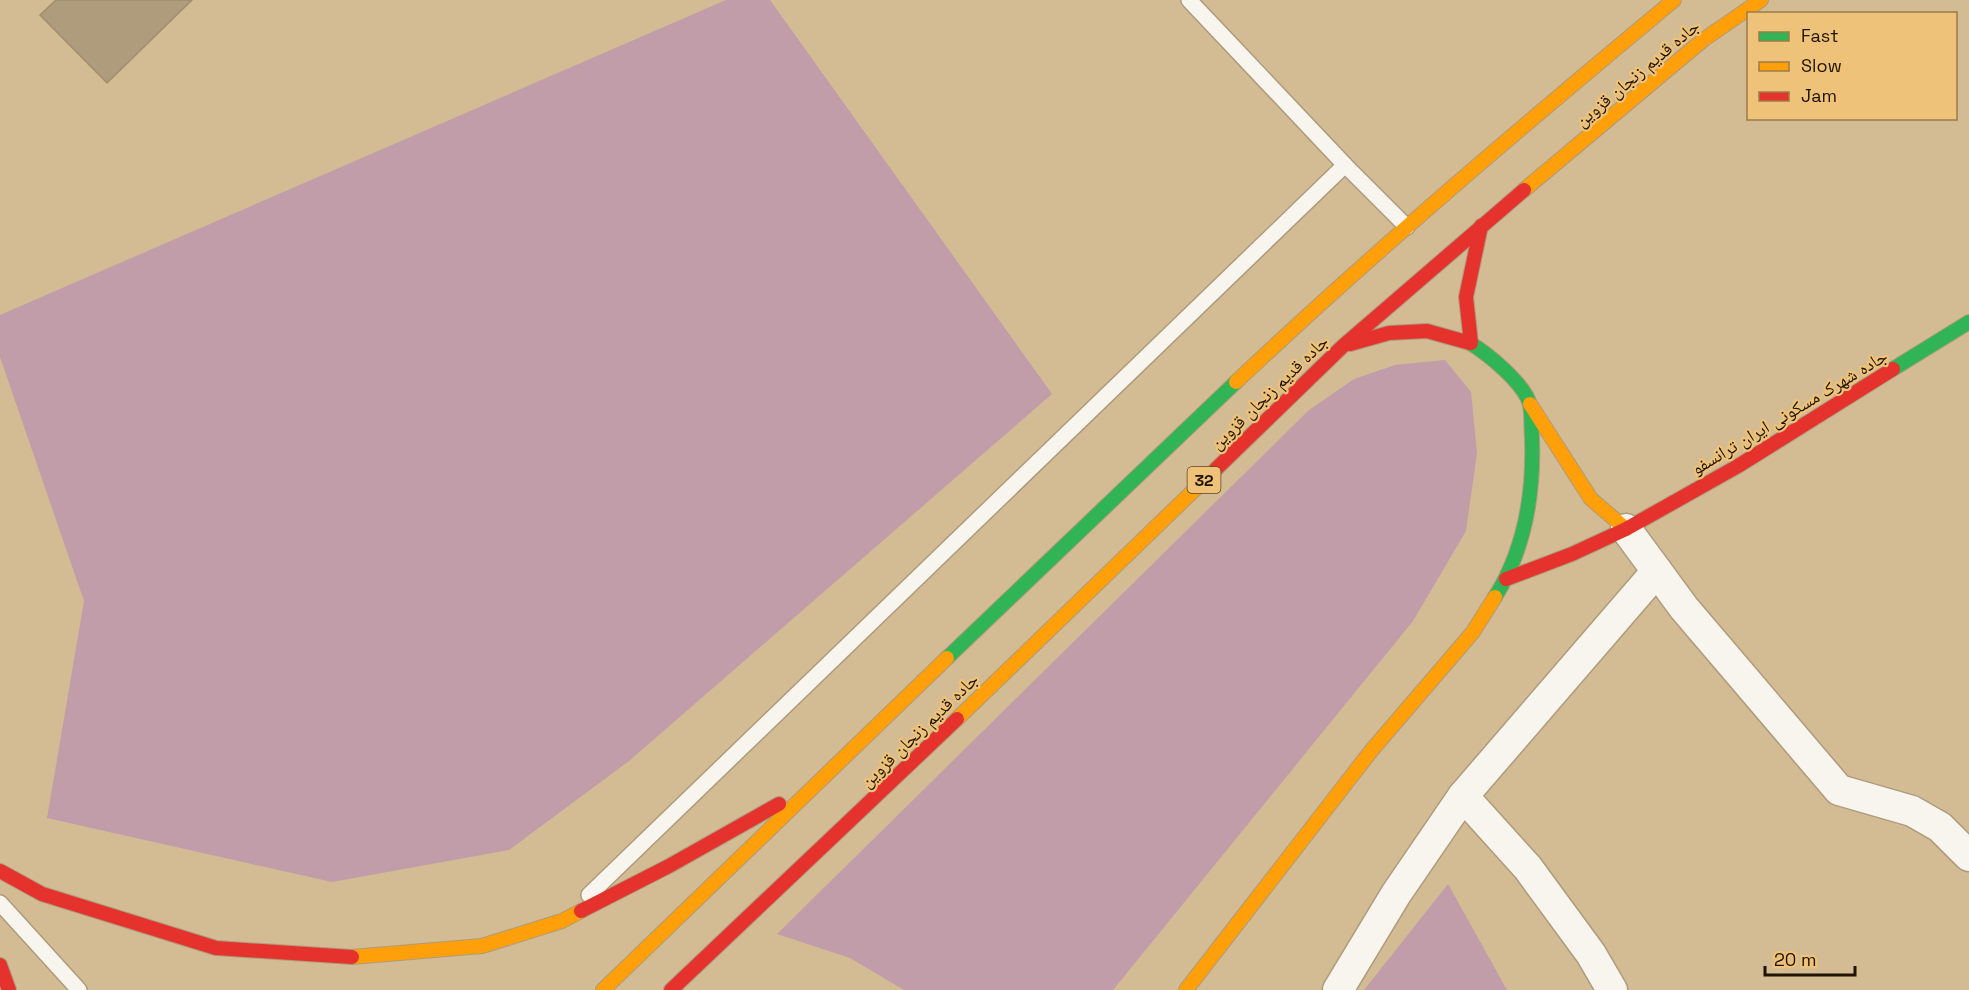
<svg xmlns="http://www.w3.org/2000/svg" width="1969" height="990" viewBox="0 0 1969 990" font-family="'Space Grotesk','Noto Naskh Arabic',sans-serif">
<rect width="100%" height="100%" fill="#d3bb93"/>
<g fill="#c19daa">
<polygon points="726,0 770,0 1052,394 629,761 509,850 332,882 47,818 84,601 0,357 0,315"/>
<polygon points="1445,360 1471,392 1477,453 1466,531 1413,621 1113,990 904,990 850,958 777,934 1309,410 1354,379 1395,365"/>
<polygon points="1448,884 1507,990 1364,990"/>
</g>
<polygon fill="#af9c7c" stroke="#a08e6d" stroke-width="1.5" points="56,0 192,0 107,83 40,15"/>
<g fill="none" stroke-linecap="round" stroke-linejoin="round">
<g stroke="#ae9b7c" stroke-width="18">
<g id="lane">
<polyline points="1345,165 1407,227"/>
<polyline points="589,895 1345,165 1189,0"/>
<polyline points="0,903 79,990"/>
</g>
</g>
<g stroke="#ae9b7c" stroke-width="33">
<g id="street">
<polyline points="1626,529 1684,608 1839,790 1912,811 1940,827 1969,856"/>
<polyline points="1463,796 1528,868 1591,954 1612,990"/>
<polyline points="1338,990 1396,894 1463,796 1657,571"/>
</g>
</g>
<g stroke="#ae9b7c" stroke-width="16">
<g id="fast">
<path d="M1470 343C1488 354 1525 384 1530 405 1532 415 1531 427 1532 438 1534 493 1525 549 1495 597"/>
<polyline points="1893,369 1969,322"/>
<polyline points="947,658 1236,382"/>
</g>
</g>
<g stroke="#ae9b7c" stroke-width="16">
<g id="slow">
<polyline points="1524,190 1703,40 1761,0"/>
<path d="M1236 382C1377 249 1525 124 1674 0"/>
<polyline points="1530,404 1591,499 1626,529"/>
<polyline points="957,719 1216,469"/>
<polyline points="352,957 482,946 562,921 581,911"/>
<polyline points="603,990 947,658"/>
<polyline points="1186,990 1371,751 1473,632 1495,597"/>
</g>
</g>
<g stroke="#ae9b7c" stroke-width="16">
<g id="jam">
<polyline points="1471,343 1466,297 1481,226"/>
<polyline points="1350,344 1389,333 1427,331 1470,343"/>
<polyline points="1216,469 1343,346 1524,190"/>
<polyline points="1506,579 1572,554 1626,529 1738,466 1893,369"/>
<polyline points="0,871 42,894 216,948 352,957"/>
<polyline points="581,911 669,866 779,804"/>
<polyline points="0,965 9,990"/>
<polyline points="671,990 957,719"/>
</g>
</g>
<use href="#lane" stroke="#f8f5ef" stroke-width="15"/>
<use href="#street" stroke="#f8f5ef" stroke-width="30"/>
<use href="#fast" stroke="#30b455" stroke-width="14"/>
<use href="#slow" stroke="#ff9f0a" stroke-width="14"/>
<use href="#jam" stroke="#e5322d" stroke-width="14"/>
</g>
<g text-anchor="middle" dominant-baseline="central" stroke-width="4.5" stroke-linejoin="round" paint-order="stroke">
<rect fill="#eec278" stroke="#5e4824" stroke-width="1.5" x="1187.5" y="467" width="33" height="26" rx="4.5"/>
<g font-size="16" font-weight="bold" fill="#201300">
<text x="1204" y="480">32</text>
</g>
<g font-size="18" fill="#201300" stroke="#eec278">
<text transform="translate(1637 73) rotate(-40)">جاده قدیم زنجان قزوین</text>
<text transform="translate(1269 392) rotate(-44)">جاده قدیم زنجان قزوین</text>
<text transform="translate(1789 412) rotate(-31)">جاده شهرک مسکونی ایران ترانسفو</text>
<text transform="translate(919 730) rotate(-44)">جاده قدیم زنجان قزوین</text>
</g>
</g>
<rect x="1747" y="12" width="210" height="108" fill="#eec278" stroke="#9c7c48" stroke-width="1.5"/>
<rect x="1759" y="32" width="30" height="9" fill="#30b455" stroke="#9c7c48" stroke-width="1.5"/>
<text x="1801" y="42" font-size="18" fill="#201300">Fast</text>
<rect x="1759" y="62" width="30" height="9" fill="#ff9f0a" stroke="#9c7c48" stroke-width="1.5"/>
<text x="1801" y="72" font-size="18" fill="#201300">Slow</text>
<rect x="1759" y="92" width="30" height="9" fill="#e5322d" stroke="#9c7c48" stroke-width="1.5"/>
<text x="1801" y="102" font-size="18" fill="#201300">Jam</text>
<path d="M1765 966v9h90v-9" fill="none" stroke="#201300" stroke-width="3"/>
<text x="1774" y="966" font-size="18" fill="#201300" stroke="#eec278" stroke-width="4.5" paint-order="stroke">20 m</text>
</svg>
